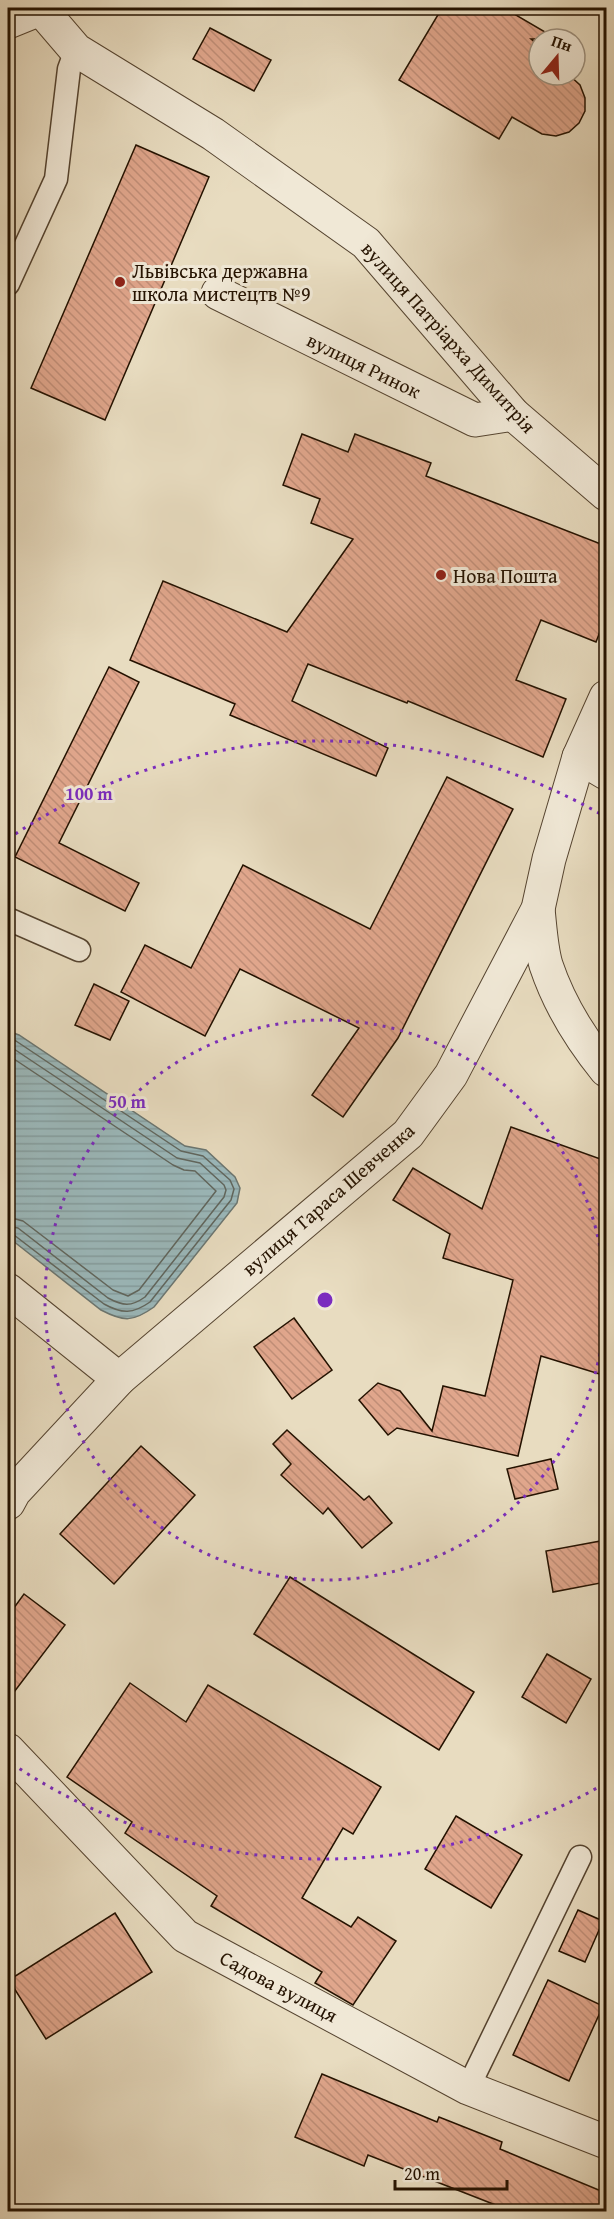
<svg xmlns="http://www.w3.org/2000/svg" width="614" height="2219" viewBox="0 0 614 2219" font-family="'Gentium Book Plus',serif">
<defs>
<pattern id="water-rules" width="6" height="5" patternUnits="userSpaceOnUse" patternTransform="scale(1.5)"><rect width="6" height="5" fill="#9bb9bc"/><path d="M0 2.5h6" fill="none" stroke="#859ea0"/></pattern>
<pattern id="building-back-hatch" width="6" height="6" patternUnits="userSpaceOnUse" patternTransform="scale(1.5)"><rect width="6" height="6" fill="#e0a68c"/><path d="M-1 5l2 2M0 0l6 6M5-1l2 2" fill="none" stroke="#c08e77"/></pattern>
</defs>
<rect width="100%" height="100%" fill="#e8dcc0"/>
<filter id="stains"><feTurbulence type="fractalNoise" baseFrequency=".00333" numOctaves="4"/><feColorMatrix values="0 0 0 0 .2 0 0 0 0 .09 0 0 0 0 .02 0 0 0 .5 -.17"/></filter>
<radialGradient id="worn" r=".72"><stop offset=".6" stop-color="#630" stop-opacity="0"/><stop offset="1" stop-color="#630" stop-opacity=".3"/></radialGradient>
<path fill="url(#water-rules)" stroke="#6b7671" stroke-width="1.5" d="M8 1031 19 1035 185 1146 206 1150 235 1177 240 1188 237 1203 154 1307C133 1322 124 1322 101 1310L8 1237Z"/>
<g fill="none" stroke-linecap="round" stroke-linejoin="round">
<g stroke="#60665e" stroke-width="1.5">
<path d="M8 1037 16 1041 181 1151 203 1156 230 1180 234 1189 231 1200 150 1302C133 1314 122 1314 104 1304L14 1235 8 1233"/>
<path d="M8 1045 177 1158 200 1163 224 1185 226 1190 224 1197 145 1297C131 1307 123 1306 108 1298L18 1228 8 1226"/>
<polyline points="8,1055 173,1165 184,1170 195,1171 216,1191 139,1290 128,1296 113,1290 23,1221 8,1217"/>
</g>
</g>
<g fill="url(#building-back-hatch)" stroke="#241200" stroke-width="1.5">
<polygon points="442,8 504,8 557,39 531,39 539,46 539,75 569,75 580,85 585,98 585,111 579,123 569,132 556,136 542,134 512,117 499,139 399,80"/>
<polygon points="210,28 271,60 254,91 193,59"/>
<polygon points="136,145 209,177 105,420 31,388"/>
<polygon points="302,434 348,452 355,434 431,463 426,476 606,546 606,616 596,642 541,620 516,680 566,699 543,757 408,701 407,703 308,664 292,701 388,748 376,776 230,715 235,704 130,660 163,581 287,632 353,539 311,523 320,499 283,485"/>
<polygon points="109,667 139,682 59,843 139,883 125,911 15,857"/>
<polygon points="447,777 513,809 398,1038 343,1117 312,1095 359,1028 240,969 205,1036 121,992 145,945 191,968 243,865 370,929"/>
<polygon points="94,984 129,1001 110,1040 75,1025"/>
<polygon points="511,1127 606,1161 606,1376 541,1356 518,1456 397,1428 388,1435 359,1400 378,1383 400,1391 432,1431 443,1386 485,1396 513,1280 443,1258 450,1234 393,1200 413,1168 482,1209"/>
<polygon points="294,1318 332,1370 292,1399 254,1347"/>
<polygon points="287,1430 364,1500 369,1496 392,1523 362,1548 328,1508 323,1514 281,1475 291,1464 273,1444"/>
<polygon points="141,1446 195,1495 114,1584 60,1534"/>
<polygon points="551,1459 558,1489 515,1499 507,1469"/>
<polygon points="606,1540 606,1582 553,1592 546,1551"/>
<polygon points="290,1577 474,1692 439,1750 254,1634"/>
<polygon points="24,1594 65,1625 8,1700 8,1616"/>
<polygon points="547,1654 591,1679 566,1723 522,1697"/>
<polygon points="130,1683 186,1722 208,1685 381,1787 353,1834 343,1828 302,1898 351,1927 358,1917 396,1941 353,2005 315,1983 322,1972 211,1906 217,1896 125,1833 132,1822 67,1777"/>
<polygon points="456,1816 522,1855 491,1908 425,1869"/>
<polygon points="578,1910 603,1921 585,1962 559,1951"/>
<polygon points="115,1913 152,1972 46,2039 9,1980"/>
<polygon points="548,1980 603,2006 569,2081 513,2055"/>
<polygon points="322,2074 437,2122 439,2117 502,2142 500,2149 606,2193 606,2211 511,2211 368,2155 364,2166 295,2137"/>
</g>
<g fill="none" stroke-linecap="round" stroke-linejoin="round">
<g stroke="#554430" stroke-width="25">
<g id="lane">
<polyline points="8,284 56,179 69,69 76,50"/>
<polyline points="8,919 79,950"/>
<polyline points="468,2088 580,1857"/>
</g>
</g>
<g stroke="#554430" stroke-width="35">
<g id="street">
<polyline points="40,8 76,50 213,134 366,243 513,414 606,494"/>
<polyline points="8,22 40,9"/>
<polyline points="218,293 475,420 513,414"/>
<polyline points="579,757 606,773"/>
<path d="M538 909C540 927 541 948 546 965 559 1004 580 1038 606 1070"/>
<polyline points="8,1290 119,1379"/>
<polyline points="8,1503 14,1492 119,1379 408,1134 451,1075 538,909 549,859 579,757 606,697"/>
<polyline points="8,1750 185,1936 468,2088 606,2142"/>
</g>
</g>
<use href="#lane" stroke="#f0e8d6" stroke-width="22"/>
<use href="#street" stroke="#f0e8d6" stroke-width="33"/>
</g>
<g fill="none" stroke="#7b2cbf" stroke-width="3" stroke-dasharray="3 6">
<circle cx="325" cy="1300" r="280"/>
<path d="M604 1784A559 559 0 0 1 8 1761M8 839A559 559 0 0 1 604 816"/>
</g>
<g fill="#8f2418" stroke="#f0e8d6" stroke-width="2">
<circle cx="120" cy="282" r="6"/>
<circle cx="441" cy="575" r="6"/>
</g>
<g text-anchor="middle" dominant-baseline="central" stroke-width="6" stroke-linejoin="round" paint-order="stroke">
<g font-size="20" fill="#241200" stroke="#f0e8d6" text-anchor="start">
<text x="132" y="270">Львівська державна<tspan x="132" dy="23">школа мистецтв №9</tspan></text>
<text x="453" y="575">Нова Пошта</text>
</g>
<g font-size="20" fill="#241200" stroke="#f0e8d6">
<text transform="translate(449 337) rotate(48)">вулиця Патріарха Димитрія</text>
<text transform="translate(364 365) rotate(26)">вулиця Ринок</text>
<text transform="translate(328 1199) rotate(-41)">вулиця Тараса Шевченка</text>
<text transform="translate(279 1986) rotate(28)">Садова вулиця</text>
</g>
</g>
<circle cx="325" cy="1300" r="9" fill="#7b2cbf" stroke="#f0e8d6" stroke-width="3"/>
<g font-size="18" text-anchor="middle" font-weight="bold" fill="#7b2cbf" stroke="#f0e8d6" stroke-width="6" stroke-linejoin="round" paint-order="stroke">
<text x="89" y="800">100 m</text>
<text x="127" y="1108">50 m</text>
</g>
<rect width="614" height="2219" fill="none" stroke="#e8dcc0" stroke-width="30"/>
<rect x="9" y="9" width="596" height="2201" fill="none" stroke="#241200" stroke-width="3"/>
<rect x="15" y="15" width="584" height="2189" fill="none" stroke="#241200" stroke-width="1.5"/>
<g transform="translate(557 57) rotate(19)"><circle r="28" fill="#f0e8d6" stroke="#9e9280" stroke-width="1.5"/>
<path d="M0-4.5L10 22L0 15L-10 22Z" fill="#8f2418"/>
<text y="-9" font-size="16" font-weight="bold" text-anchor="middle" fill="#241200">Пн</text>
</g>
<path d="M395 2180v9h112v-9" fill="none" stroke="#241200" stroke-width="3"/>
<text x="404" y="2180" font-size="18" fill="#241200" stroke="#f0e8d6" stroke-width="4.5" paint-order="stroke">20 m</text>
<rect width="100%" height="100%" filter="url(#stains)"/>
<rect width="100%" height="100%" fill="url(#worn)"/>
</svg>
